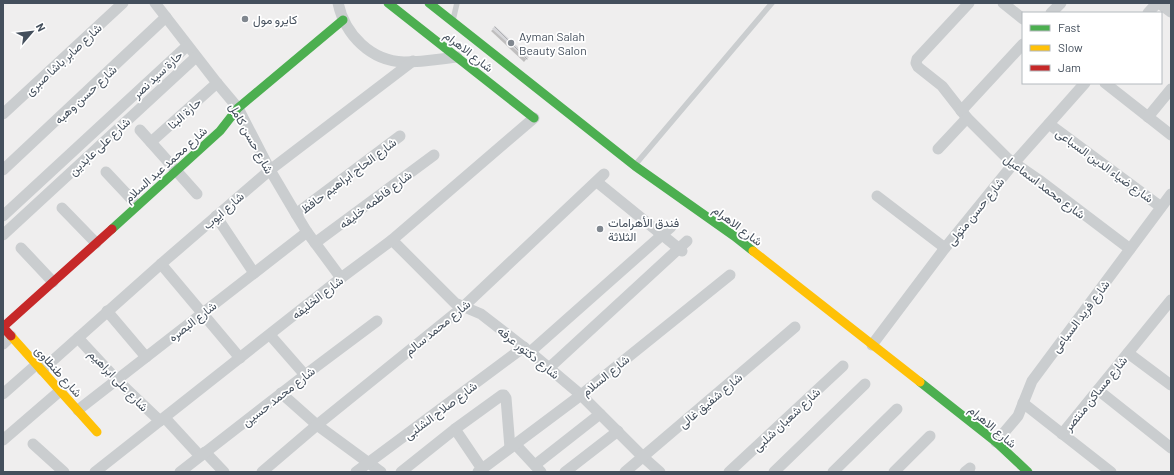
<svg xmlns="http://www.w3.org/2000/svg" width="1174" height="475" viewBox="0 0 1174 475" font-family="Barlow,Vazirmatn,sans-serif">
<defs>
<pattern id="building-back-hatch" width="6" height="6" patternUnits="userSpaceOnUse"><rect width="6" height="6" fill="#d6d6d9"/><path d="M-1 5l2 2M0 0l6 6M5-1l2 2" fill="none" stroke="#afb0b3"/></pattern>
</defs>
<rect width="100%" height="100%" fill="#efeeee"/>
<polygon fill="#0003" points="495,28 528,57 524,62 491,31"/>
<polygon fill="url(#building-back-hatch)" points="495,26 529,57 527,60 492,29"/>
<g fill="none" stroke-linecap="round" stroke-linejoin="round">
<g stroke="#cacdcf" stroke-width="5.5">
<polyline points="453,20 457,3"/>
<polyline points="635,165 772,3"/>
</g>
<g stroke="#cacdcf" stroke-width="11">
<polyline points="155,3 217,83 238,108 270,170 296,214 307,232 341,278"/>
<path d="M338 3C345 35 371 61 404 62 422 62 440 59 457 57"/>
<polyline points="969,3 917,59 916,63 918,67 942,86 967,118 1007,158 1039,180 1130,249"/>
<polyline points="1003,3 1023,19"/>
<polyline points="1159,3 1171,12"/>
<polyline points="1051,13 1061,3"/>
<polyline points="1148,13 1157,3"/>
<polyline points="1105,83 1171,135"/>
<polyline points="961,111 1023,44"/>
<polyline points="3,114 123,3"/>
<polyline points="1148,117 1171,89"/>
<polyline points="1049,124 1161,207"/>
<polyline points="140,130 197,194"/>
<polyline points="151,142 217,83"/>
<polyline points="938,149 967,118"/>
<polyline points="3,170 166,17"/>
<polyline points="106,172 137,205"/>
<polyline points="597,182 682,251"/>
<polyline points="877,196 945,248"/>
<polyline points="62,208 96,243"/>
<polyline points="296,214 400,136"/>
<polyline points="3,216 187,46"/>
<polyline points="216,216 254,273"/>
<polyline points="3,235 196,57"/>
<polyline points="392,240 455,303 481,314 530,352 581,395 642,456 660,472"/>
<polyline points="315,243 434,155"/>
<polyline points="21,248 53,282"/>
<polyline points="161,264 240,358"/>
<polyline points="107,311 146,357"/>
<polyline points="270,335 305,375"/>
<polyline points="78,338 117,380 160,421"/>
<polyline points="3,344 11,336"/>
<polyline points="872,345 945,248 1014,163 1085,83"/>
<polyline points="530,352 671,227"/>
<polyline points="1128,353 1171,385"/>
<polyline points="549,368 687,241"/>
<polyline points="42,370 161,264 270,170 413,61"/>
<polyline points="1098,390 1171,448"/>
<polyline points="281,393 317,425 381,472"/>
<polyline points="3,394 37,364"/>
<polyline points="1023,403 1111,472"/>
<polyline points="78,410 307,232"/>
<polyline points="165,418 200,456"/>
<polyline points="455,429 482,469"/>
<polyline points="1062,434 1171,300"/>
<polyline points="3,440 61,390"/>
<polyline points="996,442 1018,416 1032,381 1171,194"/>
<polyline points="33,444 64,472"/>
<polyline points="515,444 541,472"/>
<polyline points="205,452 224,472"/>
<polyline points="535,465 600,414"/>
<polyline points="95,472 341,278 392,240 534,118"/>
<polyline points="180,472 305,375 377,321"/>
<polyline points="262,472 317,425 463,307 604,174"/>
<polyline points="356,472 524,347"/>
<polyline points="401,472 455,429 502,395 504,395 506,398 510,448"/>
<polyline points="478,472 581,395 730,275"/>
<polyline points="565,472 618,431"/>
<polyline points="625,472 795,327"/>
<polyline points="729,472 843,366"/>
<polyline points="774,472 865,384"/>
<polyline points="833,472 897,409"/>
<polyline points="894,472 930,436"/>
<polyline points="965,472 970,468"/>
</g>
<g stroke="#4caf50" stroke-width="9">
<polyline points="388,3 534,118"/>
<polyline points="429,3 635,166 734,236 753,251"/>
<polyline points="112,229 220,131 238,108 343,20"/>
<polyline points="920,382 996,442 1028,472"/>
</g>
<g stroke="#ffc107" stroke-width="9">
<polyline points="753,251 920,382"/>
<polyline points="11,336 97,432"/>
</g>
<polyline stroke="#c62828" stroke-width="9" points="11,336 3,327 112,229"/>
</g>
<g fill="#80878f" stroke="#fff" stroke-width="1.5">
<circle cx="245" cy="19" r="4"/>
<circle cx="511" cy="43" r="4"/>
<circle cx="600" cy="229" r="4"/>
</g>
<g text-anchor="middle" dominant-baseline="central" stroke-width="3.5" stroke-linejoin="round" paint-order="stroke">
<g font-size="12" fill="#444f5c" stroke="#fff" text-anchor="start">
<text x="253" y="19">كايرو مول</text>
<text x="519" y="36">Ayman Salah<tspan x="519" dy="14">Beauty Salon</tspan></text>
<text x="608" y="222">فندق الأهرامات<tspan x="608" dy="14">الثلاثة</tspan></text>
</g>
<g font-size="12" fill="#444f5c" stroke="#fff">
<text transform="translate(469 51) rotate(38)">شارع الاهرام</text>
<text transform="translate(63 59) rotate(-43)">شارع صابر باشا صبرى</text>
<text transform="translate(157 74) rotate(-43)">حارة سيد نصر</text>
<text transform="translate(85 94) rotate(-43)">شارع حسن وهبه</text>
<text transform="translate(184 113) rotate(-42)">حارة البنا</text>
<text transform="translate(252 138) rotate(61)">شارع حسن كامل</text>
<text transform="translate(99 146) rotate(-43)">شارع على عابدين</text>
<text transform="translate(165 164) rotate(-42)">شارع محمد عبد السلام</text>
<text transform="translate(1105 165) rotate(36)">شارع ضياء الدين السباعى</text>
<text transform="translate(348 175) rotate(-37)">شارع الحاج ابراهيم حافظ</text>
<text transform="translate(1045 186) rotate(37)">شارع محمد اسماعيل</text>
<text transform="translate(375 199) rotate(-37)">شارع فاطمه خليفه</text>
<text transform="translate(223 210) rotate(-41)">شارع ايوب</text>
<text transform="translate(975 211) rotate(-51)">شارع حسن متولى</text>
<text transform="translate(738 225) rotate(37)">شارع الاهرام</text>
<text transform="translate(317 297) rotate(-38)">شارع الخليفه</text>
<text transform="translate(1080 316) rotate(-53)">شارع فريد السباعى</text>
<text transform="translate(192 321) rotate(-38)">شارع البصره</text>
<text transform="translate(437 327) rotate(-39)">شارع محمد سالم</text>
<text transform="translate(529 352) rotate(39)">شارع دكتور عرفه</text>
<text transform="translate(59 371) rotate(48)">شارع طنطاوى</text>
<text transform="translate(605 375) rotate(-39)">شارع السلام</text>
<text transform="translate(119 380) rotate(46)">شارع على ابراهيم</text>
<text transform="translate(1095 393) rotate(-51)">شارع مساكن منتصر</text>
<text transform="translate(278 396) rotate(-38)">شارع محمد حسين</text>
<text transform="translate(710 400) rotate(-40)">شارع شفيق غالى</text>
<text transform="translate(440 410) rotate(-37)">شارع صلاح الشلبى</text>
<text transform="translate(786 419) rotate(-43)">شارع شعبان شلبى</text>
<text transform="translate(993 426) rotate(40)">شارع الاهرام</text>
</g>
</g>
<rect width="1174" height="475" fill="none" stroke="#444f5c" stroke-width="8"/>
<rect x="1022" y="12" width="140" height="72" fill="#ffffff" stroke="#b4b9be"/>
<rect x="1030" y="25" width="20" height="6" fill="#4caf50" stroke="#b4b9be"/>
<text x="1058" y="32" font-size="12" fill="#444f5c">Fast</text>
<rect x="1030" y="45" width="20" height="6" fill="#ffc107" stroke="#b4b9be"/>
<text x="1058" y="52" font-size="12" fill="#444f5c">Slow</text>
<rect x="1030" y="65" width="20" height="6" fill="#c62828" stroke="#b4b9be"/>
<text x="1058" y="72" font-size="12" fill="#444f5c">Jam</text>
<g transform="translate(32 32) rotate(62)" stroke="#ffffff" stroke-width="3" paint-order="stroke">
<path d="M0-3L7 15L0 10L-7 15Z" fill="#444f5c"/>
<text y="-6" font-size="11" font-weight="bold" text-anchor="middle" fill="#444f5c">N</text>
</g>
</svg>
